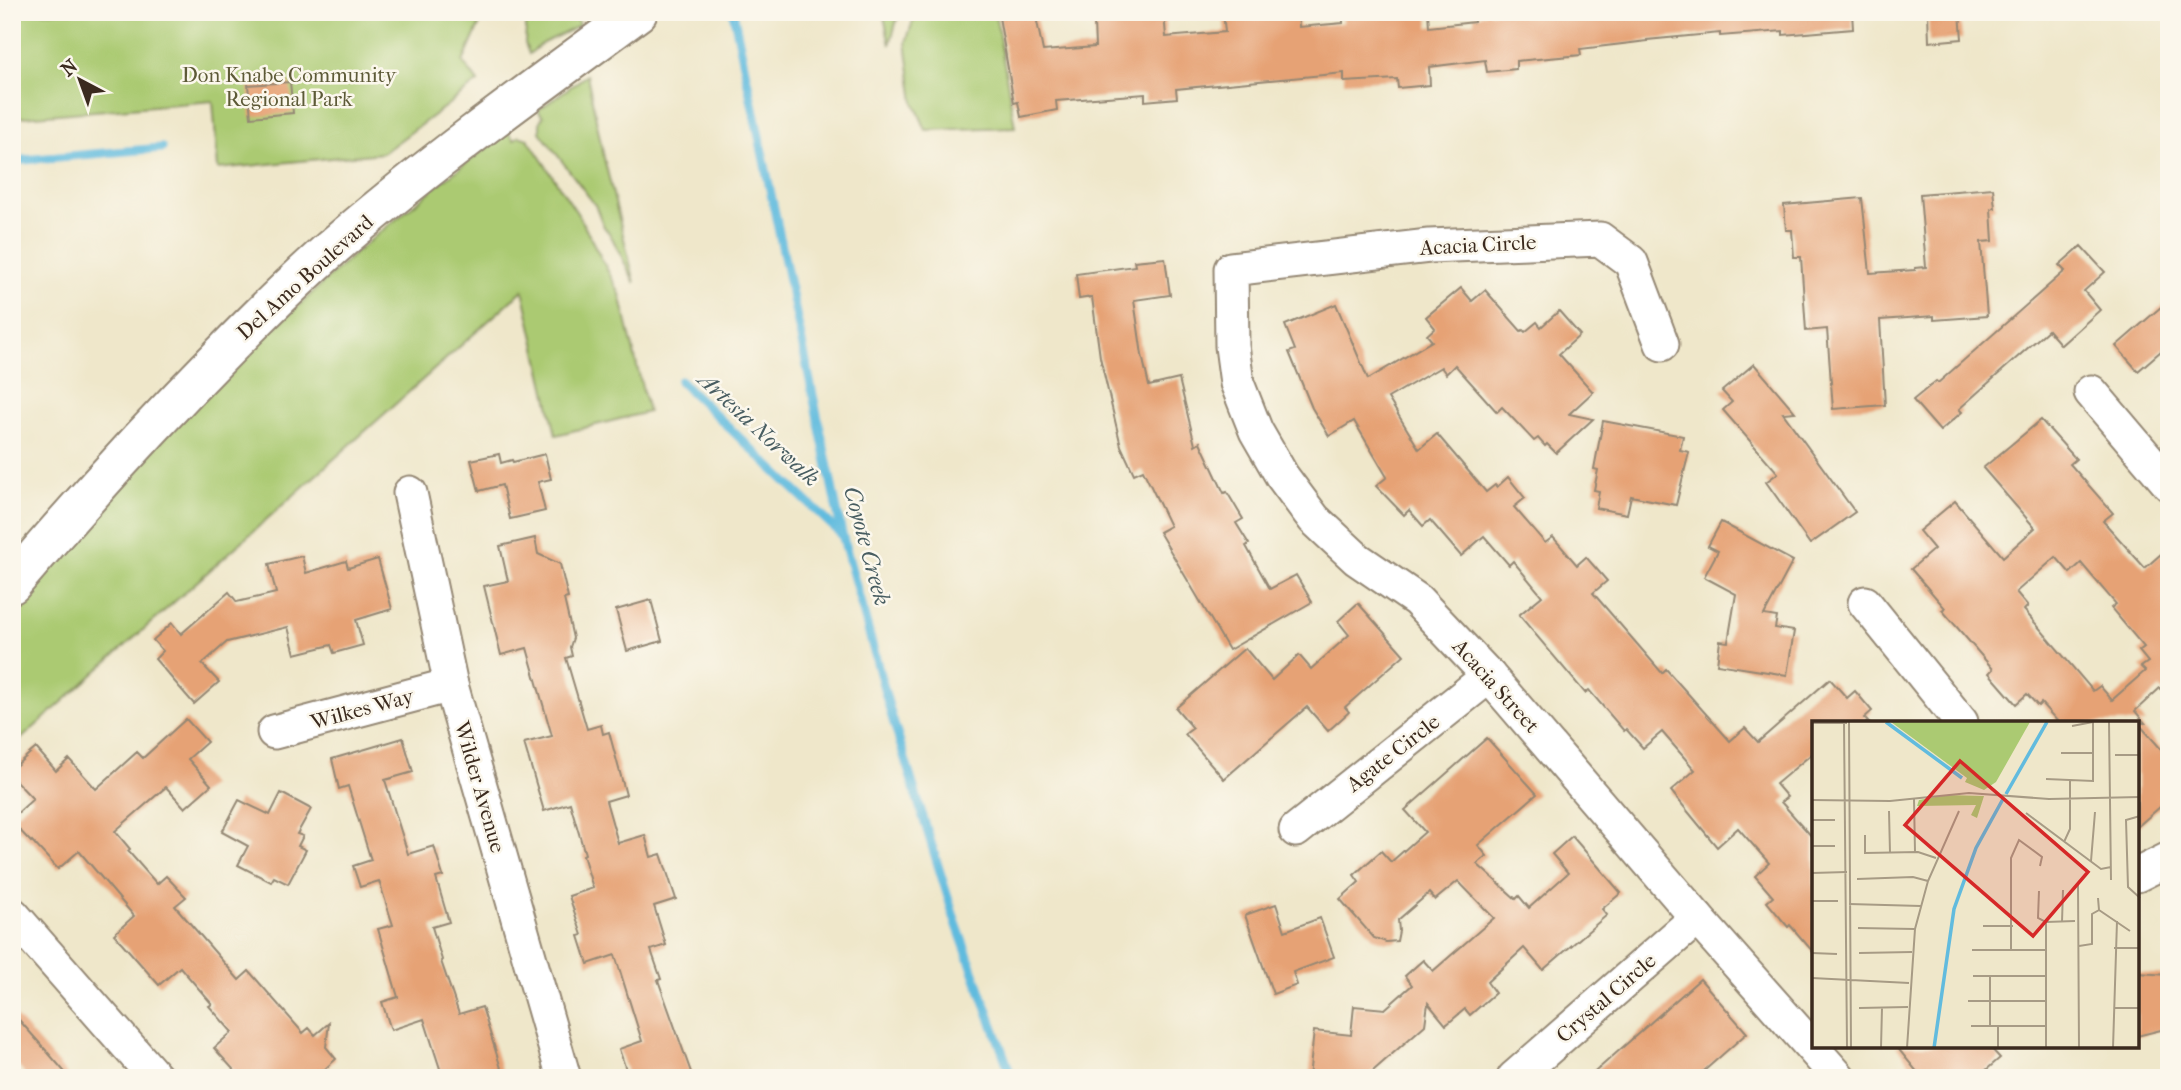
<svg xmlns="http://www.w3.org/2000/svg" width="2181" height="1090" viewBox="0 0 2181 1090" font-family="'IM FELL French Canon',serif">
<rect width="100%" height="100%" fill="#fbf7ec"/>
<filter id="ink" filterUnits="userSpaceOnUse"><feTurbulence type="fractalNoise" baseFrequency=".0143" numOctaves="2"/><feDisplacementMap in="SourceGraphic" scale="14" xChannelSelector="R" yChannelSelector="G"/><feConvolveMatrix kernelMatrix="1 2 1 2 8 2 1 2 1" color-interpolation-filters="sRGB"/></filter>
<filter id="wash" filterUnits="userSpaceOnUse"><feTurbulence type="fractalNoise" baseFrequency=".00686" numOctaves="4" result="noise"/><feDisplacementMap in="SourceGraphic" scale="28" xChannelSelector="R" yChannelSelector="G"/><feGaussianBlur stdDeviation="1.57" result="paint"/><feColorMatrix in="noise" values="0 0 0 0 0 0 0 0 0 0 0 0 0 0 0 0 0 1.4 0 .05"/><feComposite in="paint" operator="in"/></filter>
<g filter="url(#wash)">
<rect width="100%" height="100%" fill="#efe7ca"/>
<g fill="#abca72" stroke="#737a48" stroke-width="2">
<polygon points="12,12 485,12 463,62 478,82 383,153 218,169 213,101 12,118"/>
<polygon points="527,12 575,12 579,26 543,43 529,54 525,43"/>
<polygon points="883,12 899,12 890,45"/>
<polygon points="916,12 995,12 1015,127 926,130 914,102 906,42"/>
<polygon points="587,75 604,158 635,283 610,234 604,227 595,205 540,132 540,121 543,117 538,110"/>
<polygon points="508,132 514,140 519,136 528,139 579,216 620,294 648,412 556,435 523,290 12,747 12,617 66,550 153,448 236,364 356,252 444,180"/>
</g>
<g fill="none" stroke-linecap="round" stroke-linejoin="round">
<g stroke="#61bbde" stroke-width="9">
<polyline points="733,12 842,534 891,714 955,920 1012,1078"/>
<polyline points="12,161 162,148"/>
<polyline points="680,381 841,534"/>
</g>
</g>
<g id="blocks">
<g fill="#e6a274" fill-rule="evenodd">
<polygon points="1023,12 1035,12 1043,51 1095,47 1094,22 1137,18 1136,12 1164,12 1166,37 1225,32 1223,12 1298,12 1299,27 1343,23 1343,17 1354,16 1353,12 1428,12 1429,27 1474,22 1474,16 1485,14 1485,12 1852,12 1853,29 1783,35 1783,31 1720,36 1720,33 1647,40 1647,41 1580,49 1581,55 1516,61 1516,69 1487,72 1485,60 1429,67 1430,85 1398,88 1397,79 1344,82 1344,73 1176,89 1177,98 1145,101 1145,94 1056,101 1057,110 1021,117 1018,102 1014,103 999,17"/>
<polygon points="1928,12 1960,12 1962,39 1929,42"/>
<polygon points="290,82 293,113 251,117 248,85"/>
<polygon points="1993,188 1995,208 1991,209 1993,241 1981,242 1987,316 1934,320 1934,316 1880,320 1885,405 1833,409 1827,329 1806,331 1801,257 1794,257 1792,230 1786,230 1784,205 1862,198 1870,273 1915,270 1915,268 1926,267 1920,194"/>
<polygon points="2081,246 2105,272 2084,291 2100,310 2061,345 2048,330 1959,409 1962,412 1940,431 1913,400 1936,381 1938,383 2065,271 2059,265"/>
<polygon points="1165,258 1170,295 1134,300 1142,355 1149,386 1179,379 1195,445 1200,442 1224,493 1227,492 1243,519 1236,523 1249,544 1246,546 1270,589 1296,575 1312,602 1229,650 1159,532 1170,526 1143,470 1134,474 1121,446 1100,357 1092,297 1079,299 1076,274 1135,266 1134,261"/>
<polygon points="1461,288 1472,301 1485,290 1521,331 1523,330 1525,332 1537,322 1541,327 1559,311 1580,335 1559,354 1593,392 1569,414 1593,419 1556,453 1547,444 1545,446 1538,438 1534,441 1502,407 1497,412 1455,365 1446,374 1441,367 1388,398 1419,449 1437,434 1486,492 1495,485 1497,487 1508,477 1525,498 1514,507 1545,543 1553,537 1577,565 1586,557 1607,581 1593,593 1662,673 1666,669 1730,741 1745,728 1758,742 1830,679 1847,698 1855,691 1872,711 1864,718 1869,723 1814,723 1814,752 1776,784 1787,797 1781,802 1814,839 1814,953 1790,925 1788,927 1767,902 1773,897 1755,876 1769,863 1738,828 1717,847 1671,791 1695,770 1662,732 1643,748 1626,729 1624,731 1589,690 1585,693 1519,615 1542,596 1513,561 1509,565 1484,536 1461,556 1430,520 1423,526 1409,510 1404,515 1376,486 1387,477 1354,421 1329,436 1312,408 1289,352 1295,350 1285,325 1336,304 1368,379 1432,341 1427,335 1435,328 1426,317"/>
<polygon points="2169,300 2169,344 2138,371 2116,346"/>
<polygon points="1754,364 1795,412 1783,413 1855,512 1810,544 1766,482 1778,473 1723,410 1732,402 1722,391"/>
<path d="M2041 420 2076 459 2070 464 2113 513 2103 521 2145 568 2169 547V698L2160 688 2135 711 2145 723H2138L2169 758V799L2137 827V723H2059L2041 703 2038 706 2027 694 2016 704 1989 673 1993 669 1942 610 1945 608 1911 569 1934 549 1919 531 1955 501 2003 557 2035 528 1983 468ZM2056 557 2070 573 2081 563 2116 604 2111 608 2144 647 2139 651 2148 662 2141 667 2145 671 2112 700 2100 686 2093 691 2024 610 2028 606 2016 592Z"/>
<polygon points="1603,421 1683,436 1680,450 1689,452 1676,505 1631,496 1627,514 1596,508 1599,491 1594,490 1598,470 1594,469"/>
<polygon points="499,454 501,463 512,460 513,462 545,454 551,479 538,482 545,511 510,519 502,485 479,491 471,460"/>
<polygon points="1721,522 1793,561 1764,615 1777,617 1775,628 1794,631 1787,675 1717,664 1720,641 1728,642 1736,594 1704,577 1718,551 1708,546"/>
<polygon points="535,538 538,554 560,564 568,598 564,599 573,638 570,647 572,656 566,658 587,729 601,725 603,734 609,732 626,795 606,801 618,843 645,835 651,857 661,854 676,899 654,906 666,945 651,950 661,979 658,980 693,1078 629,1078 619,1049 642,1041 615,955 588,964 579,936 582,935 569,896 593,888 583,855 585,854 570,803 544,811 524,743 552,736 527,648 501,655 484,586 508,581 500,546"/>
<polygon points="302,556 306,573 346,561 348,568 378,559 392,609 356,620 363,645 334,653 331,645 295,654 288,627 227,642 202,664 219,682 194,704 155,659 163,651 153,640 172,623 181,634 229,592 237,602 276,593 269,564"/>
<polygon points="651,600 662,641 627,651 616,610"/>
<polygon points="1358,603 1404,655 1345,707 1349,712 1328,731 1307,707 1224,779 1185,734 1193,728 1176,708 1245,648 1272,680 1299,655 1311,669 1349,635 1338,621"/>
<polygon points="186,719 207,742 188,759 211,785 185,808 166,787 115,831 130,849 128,851 157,884 166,876 186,897 175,906 239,980 249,971 303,1033 309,1028 315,1035 329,1023 326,1047 336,1059 315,1078 241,1078 214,1048 232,1032 209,1006 212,1004 180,967 159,985 114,934 134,916 79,851 58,869 32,841 31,842 12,822 12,818 33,799 12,777 12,769 36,748 56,771 69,759 96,789 137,752 143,758"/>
<polygon points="403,738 413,772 385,780 408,854 434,846 443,876 436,878 449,922 432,927 442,960 441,961 459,1014 482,1007 504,1078 443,1078 424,1019 391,1030 382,1002 398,997 378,929 393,925 379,881 360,887 353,866 371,860 348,786 339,789 332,759"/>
<polygon points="1487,738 1537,794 1478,845 1487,856 1477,864 1516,899 1519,896 1529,908 1568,873 1552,854 1572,836 1621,893 1602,909 1607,915 1543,970 1524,948 1487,982 1495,993 1470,1015 1465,1009 1446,1025 1428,1003 1425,1025 1365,1078 1309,1078 1314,1031 1351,1035 1354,1006 1385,1009 1412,985 1405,976 1423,960 1433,971 1494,918 1458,881 1435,900 1429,893 1398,920 1399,931 1397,941 1386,942 1374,938 1340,899 1359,882 1354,875 1381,851 1391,862 1425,832 1405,810"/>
<polygon points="281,793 311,809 297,834 303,836 298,846 306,850 288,884 274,877 271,882 238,865 248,846 222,832 239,800 270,815"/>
<polygon points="1276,904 1285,931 1320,918 1334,957 1293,972 1297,985 1273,994 1245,915"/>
<polygon points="2137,973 2169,975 2169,1028 2137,1036"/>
<polygon points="1700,979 1747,1033 1696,1078 1588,1078"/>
<polygon points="12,1012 43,1047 70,1078 28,1078 12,1059"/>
<polygon points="1896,1046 1989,1046 2000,1058 1977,1078 1922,1078"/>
</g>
</g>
</g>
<g filter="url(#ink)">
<use href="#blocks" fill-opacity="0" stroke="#958874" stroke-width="2"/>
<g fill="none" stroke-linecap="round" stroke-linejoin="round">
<g stroke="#958874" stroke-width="37">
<g id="minor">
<polyline points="1662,344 1631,262 1600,239 1429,246 1231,269 1232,346 1237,383 1256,431 1282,476 1314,519 1357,559 1417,600 1489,676 1697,918 1839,1078"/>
<polyline points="2091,392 2169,484"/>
<polyline points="410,493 451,685 564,1078"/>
<polyline points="1865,603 1961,722"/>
<polyline points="274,732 451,685"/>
<polyline points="1296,830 1489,676"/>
<polyline points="2137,875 2169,859"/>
<polyline points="12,914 156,1078"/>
<polyline points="1514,1078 1697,918"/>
</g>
</g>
<g stroke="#958874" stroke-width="42">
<path id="primary" d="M12 584C79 505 149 428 222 354 262 313 304 271 348 234 441 155 540 84 638 12"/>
</g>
<use href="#minor" stroke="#fff" stroke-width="33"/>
<use href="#primary" stroke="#fff" stroke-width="38"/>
</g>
</g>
<g text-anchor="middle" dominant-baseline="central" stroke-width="5" stroke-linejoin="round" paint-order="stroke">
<g font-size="21" fill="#5d5a37" stroke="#fbf7ec">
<text x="289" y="75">Don Knabe Community<tspan x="289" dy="24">Regional Park</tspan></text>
</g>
<g font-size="21" fill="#3b2a1e" stroke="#fbf7ec">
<text transform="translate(1478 245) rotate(-3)">Acacia Circle</text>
<text transform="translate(305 277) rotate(-42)">Del Amo Boulevard</text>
<text transform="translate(1496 686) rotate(48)">Acacia Street</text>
<text transform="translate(362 709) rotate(-15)">Wilkes Way</text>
<text transform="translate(1393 753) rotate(-38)">Agate Circle</text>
<text transform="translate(480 787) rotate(74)">Wilder Avenue</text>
<text transform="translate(1606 998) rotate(-41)">Crystal Circle</text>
</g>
<g font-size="23" font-style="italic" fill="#485d61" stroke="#fbf7ec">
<text transform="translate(759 429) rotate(43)">Artesia Norwalk</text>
<text transform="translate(867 546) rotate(75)">Coyote Creek</text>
</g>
</g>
<g transform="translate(1812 721)">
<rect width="327" height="327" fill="#efe7ca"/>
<path d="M79 1H218L184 61 172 69 153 61 155 57ZM135 74 172 75 165 97 159 94 164 84 105 85 107 79Z" fill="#abca72"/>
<path fill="none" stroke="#61bbde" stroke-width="3.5" d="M74 1 150 57M194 73 235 1M122 327 142 188 164 127 191 78"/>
<path fill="none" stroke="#a79b85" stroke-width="2" d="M32 1 35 327M37 1 39 327M297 1 299 159M0 2H35M249 32H281M303 34H328M234 58 281 60V1L260 5M102 78 103 131M0 79 78 80 157 72 237 78 328 76M77 90 78 132M214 92 289 148 299 146M328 95 314 99 316 166 328 177M0 99H23M53 114V132L106 131 124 137M252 121 258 108V60M0 125H23M279 140 283 91M0 152 35 151M45 158 101 156 116 160M266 163 267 327M227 170 226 197 234 201V327M0 180H26M37 183 109 185M287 189 318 210M234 201 263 200M250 201 251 169M171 205H201M46 207 103 208M267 225 280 223V193L287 189 286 177M302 227H328M160 229H233M199 230V137L207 119 230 136 228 145M0 232 25 233M47 232 100 231M161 255H233M0 257 97 262M156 280H234M47 287 96 286M302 287H328M159 305H234M178 305V255M69 327 70 287M95 327 103 208 116 160 147 90M186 327V305M301 327 305 200"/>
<path fill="#d62828" fill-opacity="0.15" stroke="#d62828" stroke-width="3.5" d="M148 40 276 151 221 215 93 104Z"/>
<rect width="327" height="327" fill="none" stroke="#3b2a1e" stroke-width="3.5"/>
</g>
<rect width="2181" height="1090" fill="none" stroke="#fbf7ec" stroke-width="42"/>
<g transform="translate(80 80) rotate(319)" stroke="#fbf7ec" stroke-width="5" paint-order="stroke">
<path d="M0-5L12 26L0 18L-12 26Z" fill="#3b2a1e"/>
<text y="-10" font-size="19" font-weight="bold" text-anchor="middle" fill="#3b2a1e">N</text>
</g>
</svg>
